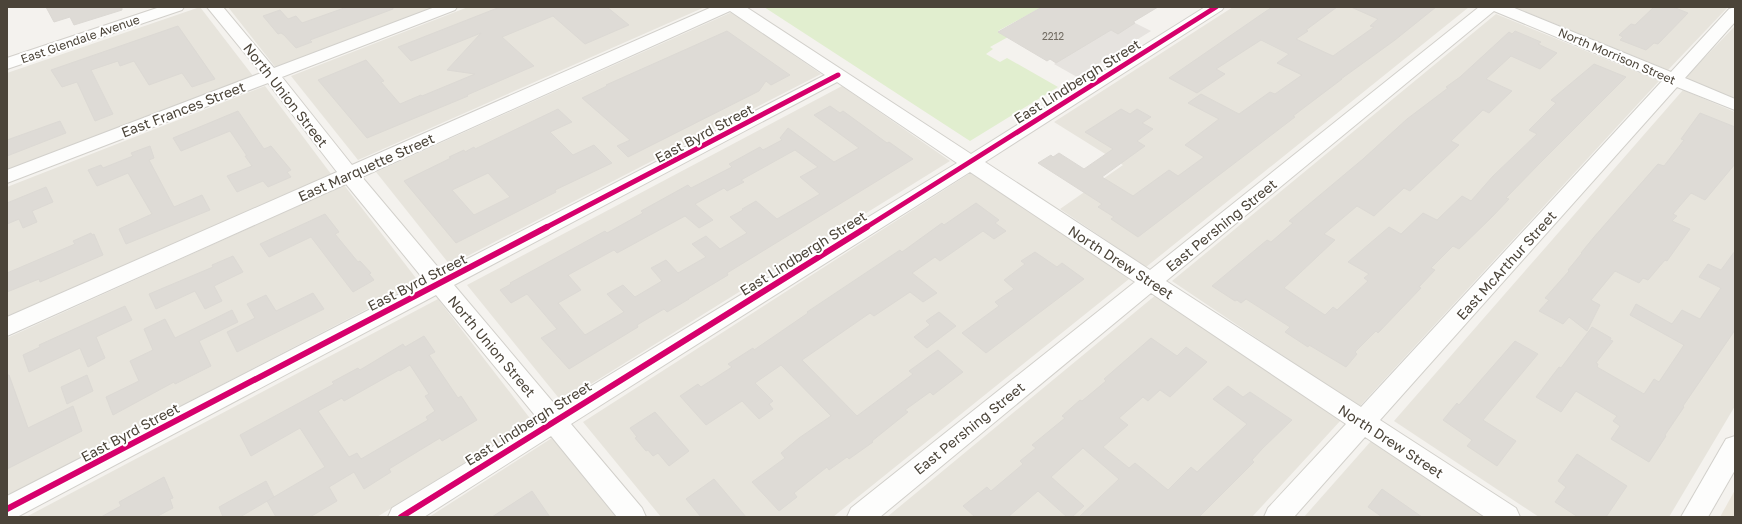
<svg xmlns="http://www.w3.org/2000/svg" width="1742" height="524" viewBox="0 0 1742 524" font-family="'Golos Text',sans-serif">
<rect width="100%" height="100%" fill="#f4f2ee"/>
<g fill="#e7e4dc">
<polygon points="200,7 253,76 7,170 7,73"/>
<polygon points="228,7 435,7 276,68"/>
<polygon points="468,7 705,7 358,160 291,76"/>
<polygon points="1233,7 1469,7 1146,267 1060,209 1123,165 1054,122"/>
<polygon points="1514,7 1728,7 1668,70"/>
<polygon points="732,12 821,74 450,265 376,172"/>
<polygon points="1496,14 1659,81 1359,407 1172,281"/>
<polygon points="1735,26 1735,100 1684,79"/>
<polygon points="265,86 331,174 7,318 7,187"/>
<polygon points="842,86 950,161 562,402 467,285"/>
<polygon points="1683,90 1735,112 1735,406 1669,517 1539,517 1394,421"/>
<polygon points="972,172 1129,279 833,517 661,517 583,422"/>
<polygon points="344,185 419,282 7,496 7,338"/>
<polygon points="1157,294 1341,420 1252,517 887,517"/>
<polygon points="438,299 532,421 377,517 26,517"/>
<polygon points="555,436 619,517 429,517"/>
<polygon points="1372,440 1484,517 1304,517"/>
</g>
<polygon fill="#eae5da" points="1735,490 1735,517 1720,517"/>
<polygon fill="#e1eecf" points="764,7 1042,7 998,31 1008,37 990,47 993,49 986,54 1000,62 1007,58 1058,87 970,141"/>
<polygon fill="#e6e3df" points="1135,23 1151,31 1077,77 1054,64 1111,30 1118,33"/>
<g fill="#dedbd6" stroke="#dcd9d4" fill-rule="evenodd">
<polygon points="46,7 122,7 122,10 74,25 70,17 54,22"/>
<polygon points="347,7 393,7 393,9 310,40 312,42 296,48 284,35 281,33 278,34 263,16 280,10 288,19 296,16 302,23"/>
<polygon points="500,7 607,7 629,25 585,44 553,16 502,37 534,66 467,95 468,96 367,138 318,80 366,60 384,81 381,82 400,104 421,95 422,96 475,74 447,70 481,33 411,61 398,47"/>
<polygon points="1042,7 1158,7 1133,22 1135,23 1118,34 1111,30 1056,63 1050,59 1047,61 998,32"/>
<polygon points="1272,7 1337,7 1306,30 1308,31 1296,39 1333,56 1374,27 1370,26 1378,19 1351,7 1436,7 1395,40 1341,79 1342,79 1293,116 1295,117 1138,237 1111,219 1114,217 1098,207 1102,204 1038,163 1051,155 1053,157 1059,153 1084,169 1113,149 1085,132 1121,109 1130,114 1137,109 1151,117 1142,123 1153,129 1137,141 1145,146 1102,177 1133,196 1169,170 1178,176 1204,157 1185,145 1219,119 1188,103 1201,94 1239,114 1270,92 1275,94 1302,75 1277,63 1289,54 1261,40 1216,69 1225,74 1197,93 1169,78"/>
<polygon points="1654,7 1673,7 1688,13 1658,44 1654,43 1646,50 1620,40 1623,37 1619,35 1631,24 1635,25"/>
<polygon points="178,26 215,79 192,87 182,73 149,85 134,61 120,66 118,61 91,70 113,114 95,121 77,82 62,87 51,70"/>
<polygon points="727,31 790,75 771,85 766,81 759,91 628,157 617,146 630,140 582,98 607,86 606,85"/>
<polygon points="1515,31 1541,42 1538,44 1557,53 1540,69 1511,56 1486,79 1512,91 1489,113 1483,110 1451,141 1459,145 1410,191 1404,188 1374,216 1357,206 1324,234 1335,240 1284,288 1325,315 1333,307 1337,310 1368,281 1364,278 1369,274 1348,262 1389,227 1401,234 1423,213 1437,220 1462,196 1471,201 1493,176 1537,134 1529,130 1556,103 1551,100 1594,64 1626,77 1539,164 1506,198 1509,199 1492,217 1459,249 1453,246 1431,268 1435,270 1419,287 1421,288 1378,333 1376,331 1355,352 1357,354 1346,367 1309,345 1308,347 1285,332 1290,327 1246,299 1241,303 1237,300 1235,301 1212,286 1267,240 1271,242 1293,223 1289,221 1363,159 1407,119 1448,88 1446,87 1460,77 1509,32 1512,34"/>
<path d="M830 106 840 113 843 111 887 143 889 142 913 159 727 273 728 275 688 299H689L667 312 664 309 637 325 638 327 569 369 541 338 557 329 527 294 511 303 500 290 511 284 510 283 605 231 607 233 643 213 641 211 688 185 691 188 732 167 729 164 760 147 763 150 782 140 780 138 788 128 834 162 859 148 814 115ZM795 150 818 167 800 177 820 194 777 219 756 201 742 209 743 210 730 217 747 233 720 249 706 236 692 244 706 257 678 273 666 260 651 268 662 281 635 297 623 285 607 294 624 312 585 335 558 303 581 290 568 275 614 250 617 253 685 216 699 228 713 220 695 204 724 188 727 191 744 182 741 180Z"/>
<path d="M558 109 572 122 550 132 573 155 594 145 612 163 555 190 556 192 456 243 404 181 451 158 449 157 464 150 465 152 474 147 475 149ZM488 173 510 197 474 215 452 190Z"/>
<polygon points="238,111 264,149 271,146 291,170 287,172 291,177 268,187 263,181 237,192 227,176 252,166 245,156 247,156 230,131 181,151 173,138"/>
<polygon points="1700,113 1735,127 1735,164 1705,200 1691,193 1673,214 1677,216 1672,221 1690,229 1667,261 1665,260 1648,280 1643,278 1639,283 1615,271 1591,300 1600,305 1587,331 1569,317 1563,324 1539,311 1549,300 1545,298 1569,271 1568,270 1582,253 1581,253 1594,237 1658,164 1664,166 1684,140 1681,139"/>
<polygon points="60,121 66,133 7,156 7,140"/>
<polygon points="150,146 154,158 149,160 174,207 202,195 210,210 126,244 119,229 152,214 128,173 97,186 88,170 101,165 103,168 133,156 131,153"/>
<polygon points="46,187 53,202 32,211 37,222 23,228 19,219 7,224 7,203"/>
<polygon points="976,203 999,220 995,223 1006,231 994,239 983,231 940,261 935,257 912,273 937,293 923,302 910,292 874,316 870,313 802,360 857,416 913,374 909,371 938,350 963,372 933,395 930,392 905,410 908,412 872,441 873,442 849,459 847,457 829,470 827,467 794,493 797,497 779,511 752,482 785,458 781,453 799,438 831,416 781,365 755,383 773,401 769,404 773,409 759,419 742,401 706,425 680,396 698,384 701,387 732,367 728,364 753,348 754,350 808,313 807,312 900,250 902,252 942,223 944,225"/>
<polygon points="325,214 339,232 335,234 358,262 360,261 371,273 369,274 374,280 353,292 311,237 269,257 260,244"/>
<polygon points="91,233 92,235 94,234 103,255 40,282 39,279 7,292 7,273 75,244 73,241"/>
<polygon points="1735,251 1735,330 1683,406 1684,407 1665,435 1666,436 1649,462 1611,439 1620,426 1613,421 1617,416 1576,391 1561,412 1536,397 1559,367 1561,368 1592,327 1611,338 1610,340 1613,341 1596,363 1598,364 1597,367 1644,394 1654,379 1659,382 1684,345 1630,315 1636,304 1672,324 1682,310 1700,319 1721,288 1699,277 1708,264 1721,270"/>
<polygon points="1035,252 1057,267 1062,263 1084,279 986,353 962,333 999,306 995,302 1014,289 1004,280 1025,264 1021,261"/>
<polygon points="233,256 243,272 214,286 222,301 205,309 195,291 156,309 149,294 213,267 212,265"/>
<polygon points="313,293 324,309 237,352 227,332 255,318 247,304 266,295 276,311"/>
<polygon points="125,306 132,320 96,337 105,358 88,367 80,348 29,372 23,355 40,347 39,345"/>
<polygon points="232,310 238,322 199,341 211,366 175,384 174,382 113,415 106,397 139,381 130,361 153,350 144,329 165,319 175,338"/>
<polygon points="939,312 956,326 927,348 914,337 930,325 926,321"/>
<path d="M424 336 435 352 429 355 458 398 461 396 477 420 442 441 440 438 389 469 391 472 364 489 354 472 329 487 337 501 310 517H276L267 501 325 467 300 428 251 456 240 435 334 384 332 382 358 368 360 370 403 344 405 347ZM410 365 429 394 425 396 435 411 426 417 428 420 361 459 357 453 349 457 318 411 342 398 344 401 399 370 400 371Z"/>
<polygon points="1151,338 1177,356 1186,347 1207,362 1170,397 1160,390 1148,401 1143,397 1119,418 1128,425 1103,447 1129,468 1135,463 1168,490 1191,467 1197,472 1247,424 1213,399 1228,386 1243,397 1250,392 1292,420 1262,449 1252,460 1254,462 1199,517 1079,517 1119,479 1083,448 1051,477 1084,506 1072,517 1067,517 1038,491 1008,517 975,517 963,506 987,487 991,491 1023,464 1020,461 1036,448 1032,445 1065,418 1062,416 1080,400 1082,401 1106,381 1104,379"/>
<polygon points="1515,341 1538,354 1483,420 1516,441 1497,466 1467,446 1472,440 1443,420 1457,403 1459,405"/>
<polygon points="7,375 9,375 28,428 73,406 82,431 7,469"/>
<polygon points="87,375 93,391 67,404 61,387"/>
<polygon points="655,412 689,451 669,466 658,453 653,456 648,450 646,451 635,438 637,437 630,428"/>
<polygon points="1577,454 1627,486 1606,517 1578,517 1555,502 1566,487 1558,481"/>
<polygon points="164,477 173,498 170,499 173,508 156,517 101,517 121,506 119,502"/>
<polygon points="714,479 746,517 701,517 686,499"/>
<polygon points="266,481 274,497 240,517 223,517 219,507"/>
<polygon points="1382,489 1422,517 1382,517 1368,507"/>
<polygon points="532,491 550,517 492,517"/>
</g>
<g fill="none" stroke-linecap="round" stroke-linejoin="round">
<g stroke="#d2d0cb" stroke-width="2">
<g id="minor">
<polygon points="160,7 184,7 182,10 7,69 7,58"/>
<path d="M207 7H223L274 68 435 7H457L455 10 282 77 352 165 712 7H746L971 154 1205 7H1224L1222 10 985 162 1150 270 1479 7H1512L1671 72 1729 9 1735 7V22L1685 78 1735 99V110L1677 87 1380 420 1516 508 1520 517H1485L1365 437 1294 517H1264L1268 508 1346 424 1151 293 880 517H847L851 508 1135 282 970 172 571 424 642 508 646 517H617L551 436 424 517H388L392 508 538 419 436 295 17 517H7V496L425 281 346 184 7 336V317L337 172 268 83 7 183V170L261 73ZM730 11 825 75 442 272 362 177ZM1494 11 1662 81 1361 407 1166 281ZM837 82 957 163 557 407 454 285Z"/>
<polygon points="1735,436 1735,470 1708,517 1681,517 1726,439"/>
</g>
</g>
<use href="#minor" fill="#fdfdfc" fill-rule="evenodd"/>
<g stroke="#fff" stroke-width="7">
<g id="cycleway-far1">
<polyline points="545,228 838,75"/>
<polyline points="865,228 1216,7"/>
</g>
</g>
<g stroke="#fff" stroke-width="9">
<g id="cycleway">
<polyline points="7,509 547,227"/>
<polyline points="401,517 867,227"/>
</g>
</g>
<use href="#cycleway-far1" stroke="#d6006c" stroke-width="5"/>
<use href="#cycleway" stroke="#d6006c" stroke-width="6"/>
</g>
<g text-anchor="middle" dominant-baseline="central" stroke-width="4" stroke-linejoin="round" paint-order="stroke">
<g font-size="10" fill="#706a61">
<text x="1053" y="36">2212</text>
</g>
<g font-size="12" fill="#4b4439" stroke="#fff">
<text transform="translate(80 39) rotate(-19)">East Glendale Avenue</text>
<text transform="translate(1617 56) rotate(23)">North Morrison Street</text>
</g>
<g font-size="14" fill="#4b4439" stroke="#fff">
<text transform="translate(1077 81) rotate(-32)">East Lindbergh Street</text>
<text transform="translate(286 95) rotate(52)">North Union Street</text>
<text transform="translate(183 109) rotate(-21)">East Frances Street</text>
<text transform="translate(704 133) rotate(-28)">East Byrd Street</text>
<text transform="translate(366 167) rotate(-24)">East Marquette Street</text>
<text transform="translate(1221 225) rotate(-39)">East Pershing Street</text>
<text transform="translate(803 253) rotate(-32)">East Lindbergh Street</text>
<text transform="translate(1121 262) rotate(33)">North Drew Street</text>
<text transform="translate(1506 265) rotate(-48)">East McArthur Street</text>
<text transform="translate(417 282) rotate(-27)">East Byrd Street</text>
<text transform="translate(492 346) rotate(50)">North Union Street</text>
<text transform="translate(528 423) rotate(-32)">East Lindbergh Street</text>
<text transform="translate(969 428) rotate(-39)">East Pershing Street</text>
<text transform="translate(130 432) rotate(-28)">East Byrd Street</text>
<text transform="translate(1391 441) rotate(33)">North Drew Street</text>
</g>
</g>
<rect width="1742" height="524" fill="none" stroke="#4b4439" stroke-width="16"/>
</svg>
